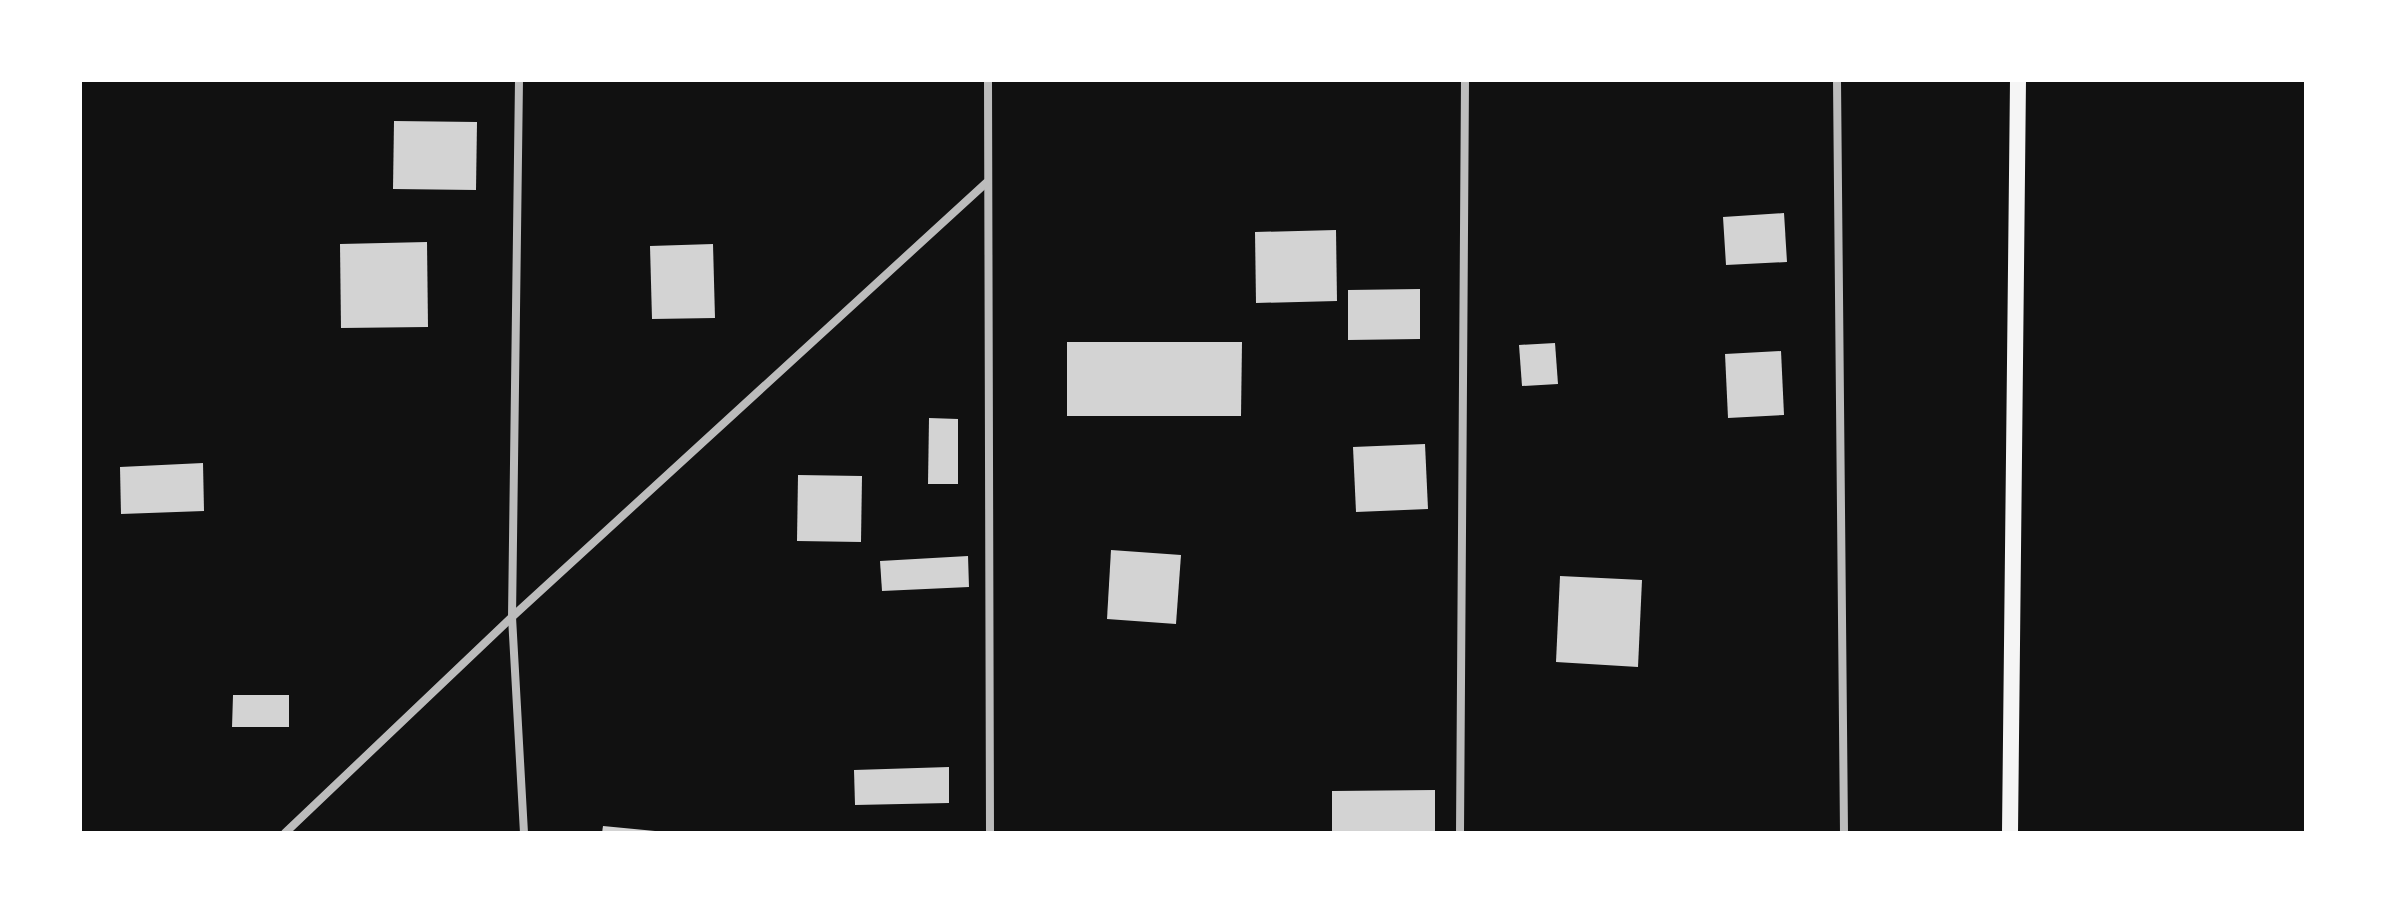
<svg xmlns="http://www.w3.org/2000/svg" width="2386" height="913" viewBox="0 0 2386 913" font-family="'Noto Serif',serif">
<rect width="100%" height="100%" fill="#111"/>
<g fill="#d3d3d3">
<polygon points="394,121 477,122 476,190 393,189"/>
<polygon points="1784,213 1787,262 1726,265 1723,217"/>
<polygon points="1336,230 1337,301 1256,303 1255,232"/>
<polygon points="427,242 428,327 341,328 340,244"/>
<polygon points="713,244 715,318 652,319 650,246"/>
<polygon points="1420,289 1420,339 1348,340 1348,290"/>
<polygon points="1067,342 1242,342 1241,416 1067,416"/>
<polygon points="1555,343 1558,384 1522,386 1519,345"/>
<polygon points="1781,351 1784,415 1728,418 1725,354"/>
<polygon points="929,418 958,419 958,484 928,484"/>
<polygon points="1425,444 1428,509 1356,512 1353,447"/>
<polygon points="203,463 204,511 121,514 120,467"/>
<polygon points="798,475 862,476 861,542 797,541"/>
<polygon points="1111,550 1181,555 1176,624 1107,619"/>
<polygon points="968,556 969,587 882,591 880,561"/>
<polygon points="1560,576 1642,580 1638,667 1556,662"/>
<polygon points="233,695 289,695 289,727 232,727"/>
<polygon points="949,767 949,803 855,805 854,770"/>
<polygon points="1435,790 1435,833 1332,833 1332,791"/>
<polygon points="603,826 655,831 655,833 602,833"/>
</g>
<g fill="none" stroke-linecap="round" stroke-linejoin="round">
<g stroke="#bcbcbc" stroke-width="8">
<polyline points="519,80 512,617 524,833"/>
<polyline points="988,80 990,833"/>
<polyline points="1837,80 1844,833"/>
<polyline points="285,833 512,617 986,183"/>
<polyline points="1460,833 1465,80"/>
</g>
<polyline stroke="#f5f5f5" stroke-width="16" points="2010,833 2018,80"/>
</g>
<rect width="2386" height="913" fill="none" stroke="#ffffff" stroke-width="164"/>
</svg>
